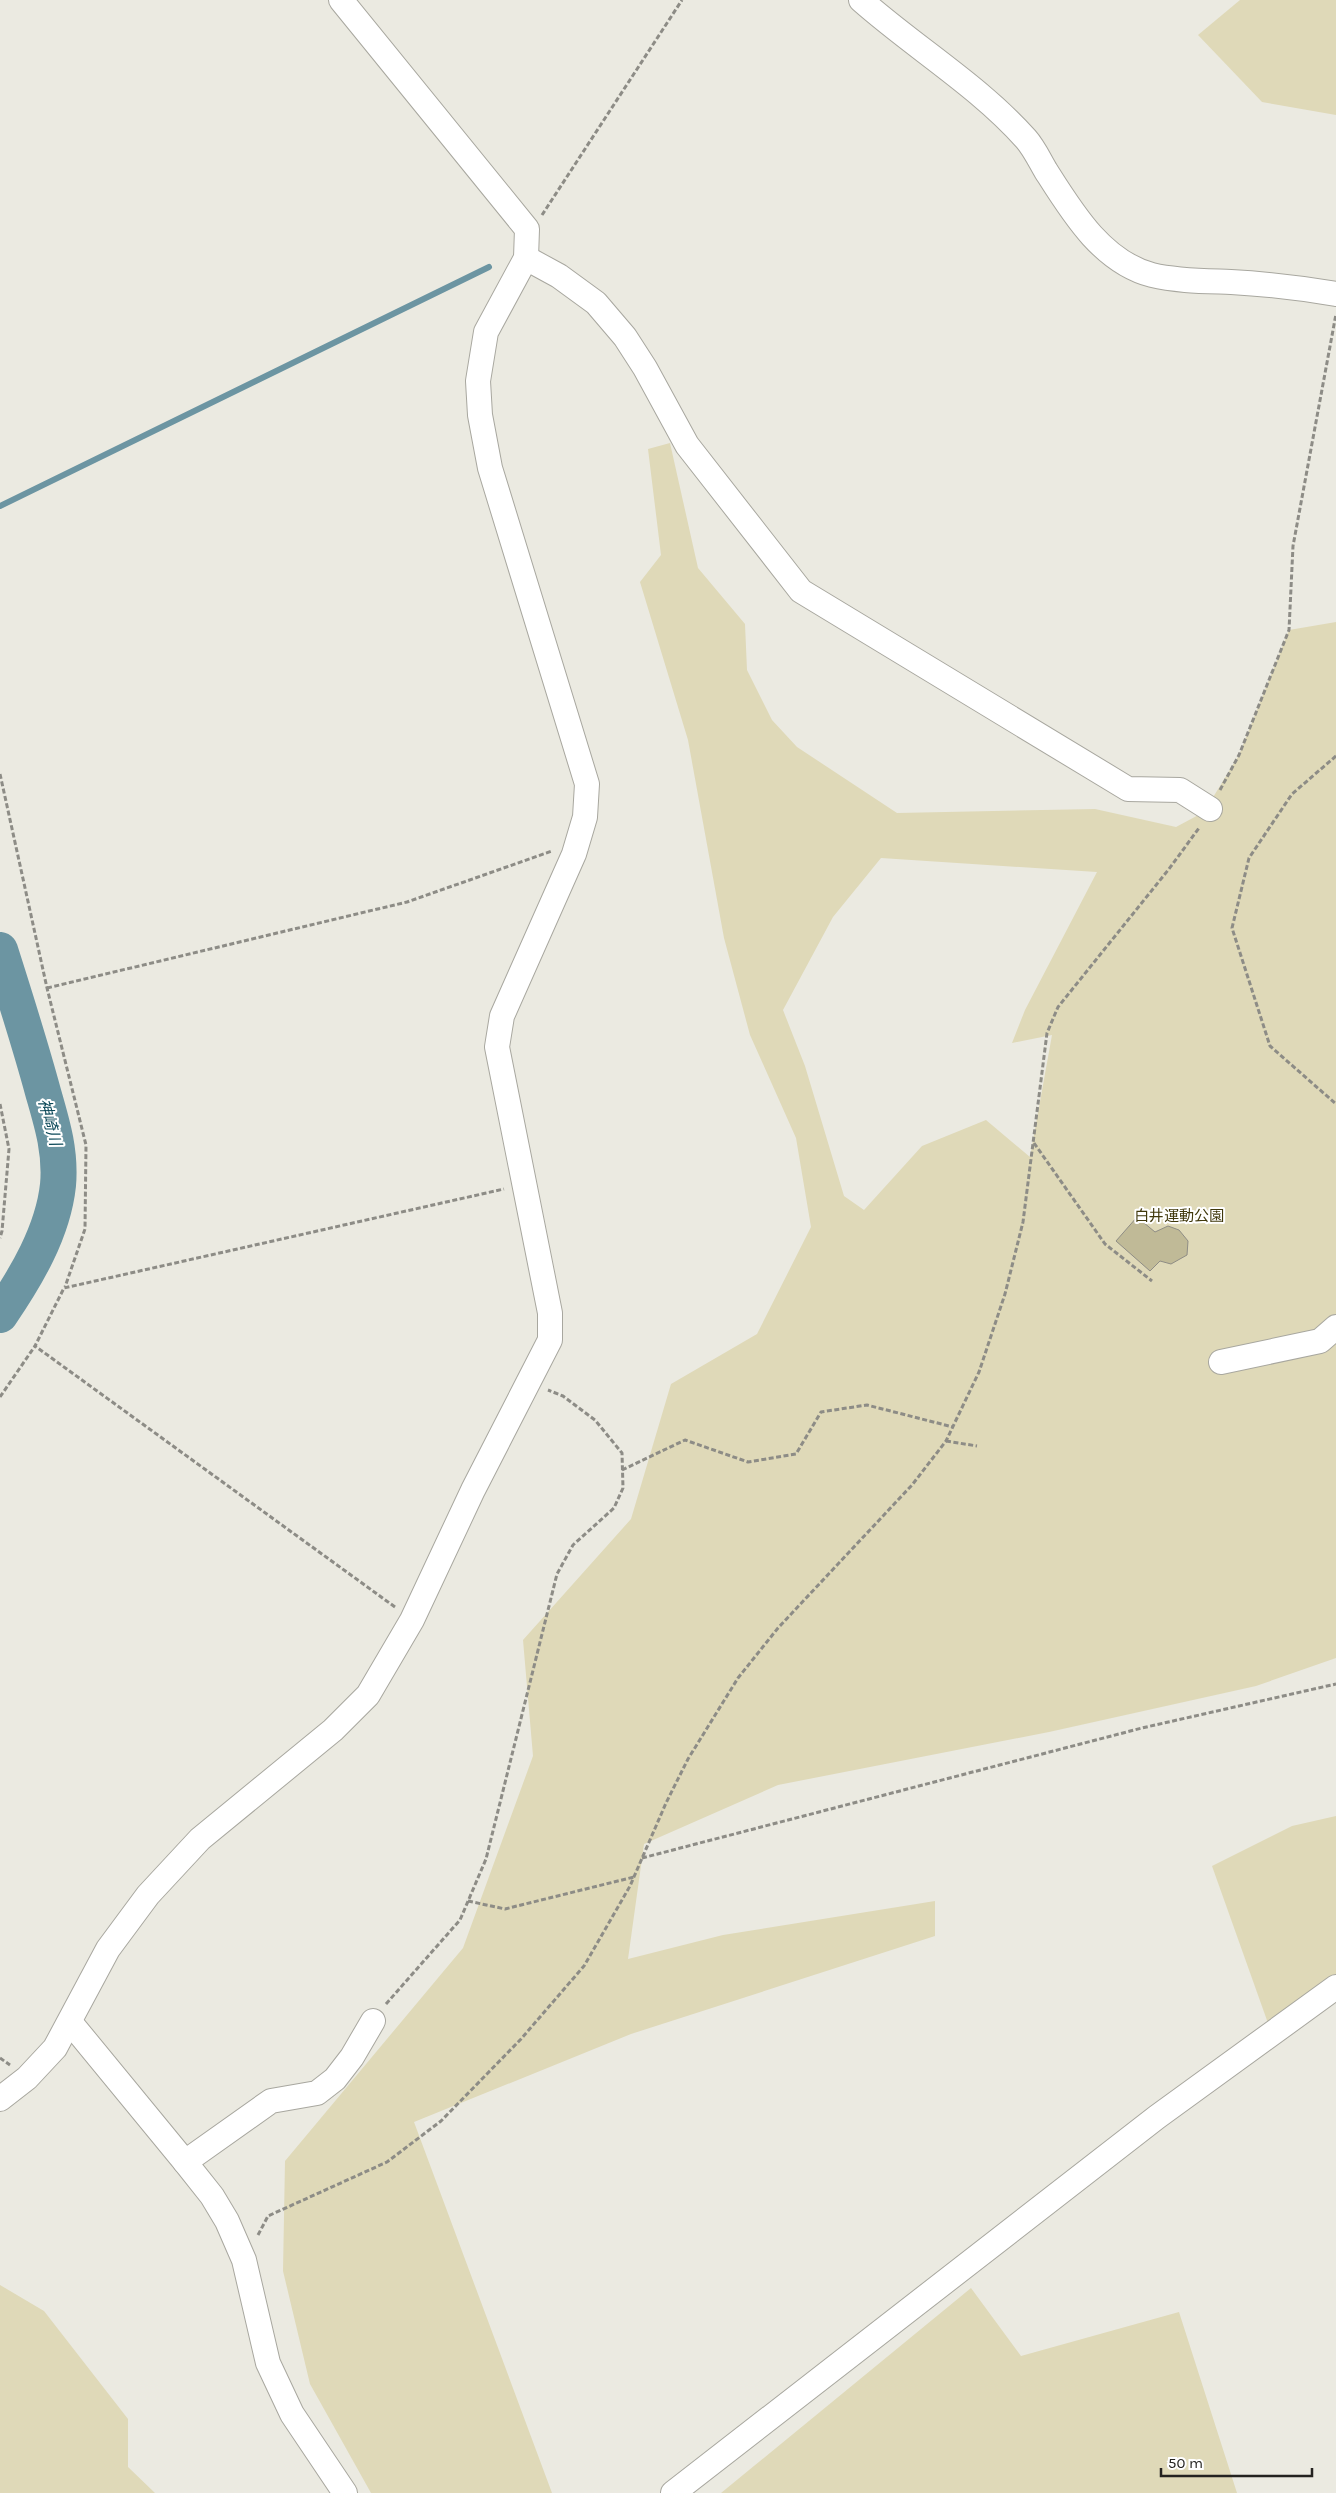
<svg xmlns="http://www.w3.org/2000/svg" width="1336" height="2493" viewBox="0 0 1336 2493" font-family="Karla,'Noto Sans JP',sans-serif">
<rect width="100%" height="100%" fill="#ebeae1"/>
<g fill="#dfd9b8" fill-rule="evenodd">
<polygon points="1240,0 1336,0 1336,115 1262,102 1198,35"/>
<path d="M670 443 698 568 745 624 747 670 772 720 797 747 897 813 1095 809 1176 827 1204 812 1239 755 1289 630 1336 622V1658L1256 1686 1049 1732 778 1785 644 1844 628 1959 723 1935 935 1901V1936L631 2034 414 2122 552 2493H371L310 2384 283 2271 285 2161 463 1948 533 1756 523 1640 631 1519 671 1384 757 1334 811 1227 796 1138 750 1035 724 938 688 740 640 582 661 555 648 449ZM881 858 1097 872 1025 1010 1012 1043 1052 1035 1030 1157 986 1120 922 1146 864 1210 844 1196 805 1066 783 1010 833 917Z"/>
<polygon points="1336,1816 1336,2000 1269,2026 1212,1866 1292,1826"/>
<polygon points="0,2285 44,2311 128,2419 128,2467 155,2493 0,2493"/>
<polygon points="971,2288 1021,2356 1179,2312 1237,2493 721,2493"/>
</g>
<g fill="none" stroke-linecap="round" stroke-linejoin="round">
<polyline stroke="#6c95a2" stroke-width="6" points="0,506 489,267"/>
<path stroke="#6c95a2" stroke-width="36" d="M0 950C15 997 30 1044 43 1092 52 1123 61 1152 58 1185 53 1232 26 1277 0 1315"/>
</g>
<polygon fill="#c0ba97" stroke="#8f8d85" points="1137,1217 1155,1232 1168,1226 1179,1230 1188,1241 1187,1255 1171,1264 1160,1261 1150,1271 1116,1241"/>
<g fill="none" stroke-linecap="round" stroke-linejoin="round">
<g stroke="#a8a79f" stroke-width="26">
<g id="minor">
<path d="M861 0C914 47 979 86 1026 139 1034 148 1040 161 1046 171 1072 212 1102 262 1152 275 1177 281 1205 281 1231 282 1267 284 1301 288 1336 294"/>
<polyline points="526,258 559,276 596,303 625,337 645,368 687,445 801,591 1128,789 1180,790 1210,809"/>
<polyline points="1221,1362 1320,1341 1336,1327"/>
<polyline points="70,2022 185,2162 212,2196 227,2221 244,2260 268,2363 292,2414 345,2493"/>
<polyline points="0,2099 27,2078 55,2048 108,1949 148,1895 200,1839 333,1730 368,1695 412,1620 473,1490 550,1340 550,1313 497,1047 502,1016 574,854 585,817 587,784 490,468 480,415 478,381 486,332 526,258 527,229 341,0"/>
<polyline points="185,2162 271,2101 317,2093 335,2079 352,2057 373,2021"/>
<polyline points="673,2493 1157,2117 1336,1987"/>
</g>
</g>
<g stroke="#8d8c86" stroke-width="3" stroke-dasharray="5 2.5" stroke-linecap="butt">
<polyline points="542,215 682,0"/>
<polyline points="1336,756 1292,794 1249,858 1232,928 1270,1046 1336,1104"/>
<polyline points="0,774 47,988 86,1145 85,1229 65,1287"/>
<polyline points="1220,790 1239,755 1289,630 1293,546 1336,314"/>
<polyline points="47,988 407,902 552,851"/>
<polyline points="0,1104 9,1149 2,1231 0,1238"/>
<polyline points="1034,1143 1105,1244 1152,1281"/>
<polyline points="0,1397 35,1346"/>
<polyline points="946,1441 977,1446"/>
<polyline points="622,1470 685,1440 748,1462 796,1454 821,1412 867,1405 953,1427"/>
<polyline points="395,1607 35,1346 64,1288 504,1189"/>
<polyline points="642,1858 1142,1728 1336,1684"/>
<polyline points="468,1901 505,1909 634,1877"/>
<polyline points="386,2004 460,1920 486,1859 557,1574 573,1545 614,1508 623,1488 622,1453 595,1420 563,1396 548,1390"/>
<polyline points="0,2058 10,2065"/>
<polyline points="258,2235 268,2216 387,2162 441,2121 521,2039 584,1966 630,1886 666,1803 688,1759 738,1678 778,1628 912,1485 946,1441 979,1372 1005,1294 1023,1222 1047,1033 1058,1007 1169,869 1199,828"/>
</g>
<use href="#minor" stroke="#fff" stroke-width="24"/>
</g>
<g text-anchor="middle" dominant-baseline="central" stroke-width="4" stroke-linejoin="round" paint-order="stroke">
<g font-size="15" fill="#40380b" stroke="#fff">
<text x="1179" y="1216">白井運動公園</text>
</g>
<g font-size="16" font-style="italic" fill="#0d4959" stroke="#fff">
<text transform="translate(50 1122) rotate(75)">神崎川</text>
</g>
</g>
<path d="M1161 2468v8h151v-8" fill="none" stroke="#242320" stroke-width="2.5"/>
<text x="1168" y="2468" font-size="15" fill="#242320" stroke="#ffffff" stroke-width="4" paint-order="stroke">50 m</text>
</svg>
